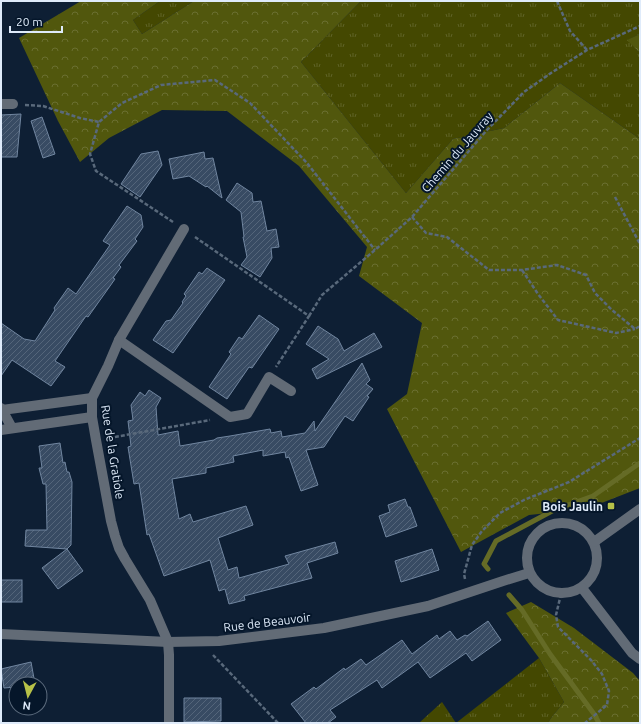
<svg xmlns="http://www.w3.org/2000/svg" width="641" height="724" viewBox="0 0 641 724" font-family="Ubuntu,sans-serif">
<defs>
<pattern id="grass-tufts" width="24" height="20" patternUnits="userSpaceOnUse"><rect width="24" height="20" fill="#444801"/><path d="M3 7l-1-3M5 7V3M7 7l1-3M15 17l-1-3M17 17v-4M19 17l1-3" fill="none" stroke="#5f6327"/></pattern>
<pattern id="forest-crowns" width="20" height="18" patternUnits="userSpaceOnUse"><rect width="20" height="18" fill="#51570d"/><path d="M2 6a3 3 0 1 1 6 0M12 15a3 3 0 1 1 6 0" fill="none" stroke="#6a6f31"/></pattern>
<pattern id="building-hatch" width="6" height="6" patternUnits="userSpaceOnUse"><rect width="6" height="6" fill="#384b63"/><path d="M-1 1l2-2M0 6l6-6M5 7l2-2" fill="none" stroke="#54657a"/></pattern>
</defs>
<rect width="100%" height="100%" fill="#0e1f34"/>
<g fill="url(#grass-tufts)">
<polygon points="160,1 194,1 142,34 133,20"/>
<polygon points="361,1 640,1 640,34 628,40 640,53 640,139 560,83 504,128 453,139 406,193 301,62"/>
<polygon points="539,658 564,702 551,718 548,723 419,723 442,702 456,723"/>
</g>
<g fill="url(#forest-crowns)">
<polygon points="81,1 160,1 133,20 142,34 194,1 361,1 301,62 406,193 453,139 504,128 560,83 640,139 640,488 586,509 529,515 461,552 387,409 407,394 422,323 359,276 367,247 299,166 227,111 162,110 109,138 80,162 58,121 19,38"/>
<polygon points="640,34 640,53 627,40"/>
<polygon points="531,602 574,628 633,673 640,681 640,723 548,723 551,718 564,702 539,658 506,613"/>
</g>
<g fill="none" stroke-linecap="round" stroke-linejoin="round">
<g stroke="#656b26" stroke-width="5">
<polyline points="488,569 484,564 496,541 554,510 593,496 640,463"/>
<polyline points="509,595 522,610 550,654 594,714 599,723"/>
</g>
</g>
<g fill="url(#building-hatch)" stroke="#7186a0">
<polygon points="21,114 17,157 1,157 1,115"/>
<polygon points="42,117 55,154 43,158 31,121"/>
<polygon points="158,151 162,165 140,197 121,184 141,154"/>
<polygon points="204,152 205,159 213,158 222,198 207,186 206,187 189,176 173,179 169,159"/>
<polygon points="237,183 252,193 253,202 261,201 267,231 276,229 279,247 271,248 272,258 260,277 241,265 247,257 243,237 244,237 241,212 226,200"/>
<polygon points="127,206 141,215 143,227 135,239 137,241 119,265 121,267 113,278 115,279 88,317 86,316 55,361 65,367 51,386 12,360 1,376 1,323 24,339 35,341 55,310 54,308 68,288 76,294 110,245 103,241"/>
<polygon points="207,268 225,280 173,353 153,340 166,321 171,320 183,303 182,302 186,296 184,294 199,272 202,274"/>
<polygon points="259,315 279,329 252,368 249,367 227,399 209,387 231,354 229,352 239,337 242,339"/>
<polygon points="318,326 338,339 344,351 374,333 382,347 317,379 312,369 329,359 306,344"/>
<polygon points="362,363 370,380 366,384 373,389 367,396 369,397 353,421 345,416 324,447 306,450 318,485 301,491 289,457 286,458 285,452 263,456 263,450 233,456 234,462 206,468 206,473 172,479 179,519 190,514 193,522 246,506 253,525 218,538 228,570 237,567 239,578 289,564 285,556 335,542 338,553 307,563 312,578 244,596 245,600 229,604 225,589 219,591 210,560 164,576 149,534 147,535 139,483 134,484 128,447 131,446 128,421 133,420 131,405 140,392 145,396 149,390 161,398 156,407 158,435 178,431 180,446 214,440 217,438 230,436 270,429 271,433 281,431 282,437 305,433 314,421 315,431"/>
<polygon points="60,443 63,463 65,462 67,472 69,472 72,482 71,545 67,549 25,546 26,530 47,530 46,484 43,484 39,468 42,468 39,446"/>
<polygon points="405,499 408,507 410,507 417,526 386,537 379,516 390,512 388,505"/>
<polygon points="67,549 83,571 58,589 42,568"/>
<polygon points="432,549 439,570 401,582 395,561"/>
<rect x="1" y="580" width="21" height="22"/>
<polygon points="488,621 501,640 472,661 466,653 430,678 418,662 382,688 377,680 330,710 336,717 328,723 306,723 291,704 314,687 316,689 344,668 345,670 361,659 366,665 402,640 412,654 437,635 439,639 450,631 457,640 465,635 467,636"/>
<polygon points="31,662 35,684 16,684 16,687 4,688 1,669"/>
<polygon points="184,698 221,698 221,721 184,722"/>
</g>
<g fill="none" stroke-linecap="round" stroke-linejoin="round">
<g stroke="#59697b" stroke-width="2.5" stroke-dasharray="4 2" stroke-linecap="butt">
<polyline points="557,1 570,31 587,50"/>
<polyline points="25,105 43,106 80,118 99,122"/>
<polyline points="615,197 640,244"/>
<polyline points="412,217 426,233 447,237 489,270 522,270 557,265 586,275 595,293 612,310 635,329 640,326"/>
<polyline points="173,222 96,171 90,154 99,122 122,103 161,85 215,80 250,103 307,163 375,250"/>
<polyline points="195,237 309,316 276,367"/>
<polyline points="522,270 538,294 558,320 616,333 635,329"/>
<polyline points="309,316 322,295 375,250 412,217 487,130 524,92 551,73 587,50 640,26"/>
<polyline points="109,438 210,420"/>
<polyline points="465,579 464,574 472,545 482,531 500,513 524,500 569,482 640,438"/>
<polyline points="561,594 556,615 558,627 591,660 602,674 609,691 607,705 585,723"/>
<polyline points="213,655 278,723"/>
</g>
<g stroke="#626b76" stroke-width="10">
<polyline points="1,104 13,104"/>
<polyline points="119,340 230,417 247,414 269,377 291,391"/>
<polyline points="1,408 12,428"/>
<polyline points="2,410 92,398"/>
<polyline points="1,430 92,417"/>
<circle cx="562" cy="558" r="35"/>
<polyline points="594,542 640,509"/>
<polyline points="582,588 632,653 640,659"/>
<polyline points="1,634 168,642 219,641 324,628 428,606 503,581 529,573"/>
<polyline points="169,723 169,655 168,642 150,600 125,559 119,548 115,536 111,521 96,440 92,417 92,398 108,366 119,340 184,229"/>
</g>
</g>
<rect fill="#b6c148" stroke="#05162a" stroke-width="1.5" x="607" y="502" width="8" height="8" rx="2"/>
<g text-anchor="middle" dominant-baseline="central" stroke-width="4" stroke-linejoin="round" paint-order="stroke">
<g font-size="12" fill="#dfebfa" stroke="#05162a">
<text transform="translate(457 152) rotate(-49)">Chemin du Jauvray</text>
<text transform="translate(113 452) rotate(81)">Rue de la Gratiole</text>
<text transform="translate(267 622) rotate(-7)">Rue de Beauvoir</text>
</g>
<g font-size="12" font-weight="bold" fill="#dfebfa" stroke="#05162a" text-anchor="end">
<text x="603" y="506">Bois Jaulin</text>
</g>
</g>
<rect width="641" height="724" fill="none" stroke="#dfebfa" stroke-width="4"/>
<g transform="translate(28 696) rotate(187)"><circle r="19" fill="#05162a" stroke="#5c6b7d"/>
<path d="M0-3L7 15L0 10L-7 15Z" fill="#b6c148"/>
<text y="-6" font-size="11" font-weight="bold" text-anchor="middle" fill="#dfebfa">N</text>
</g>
<path d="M10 26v6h52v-6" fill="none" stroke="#dfebfa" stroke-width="2"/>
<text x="16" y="26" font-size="12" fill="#dfebfa" stroke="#05162a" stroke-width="3" paint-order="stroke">20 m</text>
</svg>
